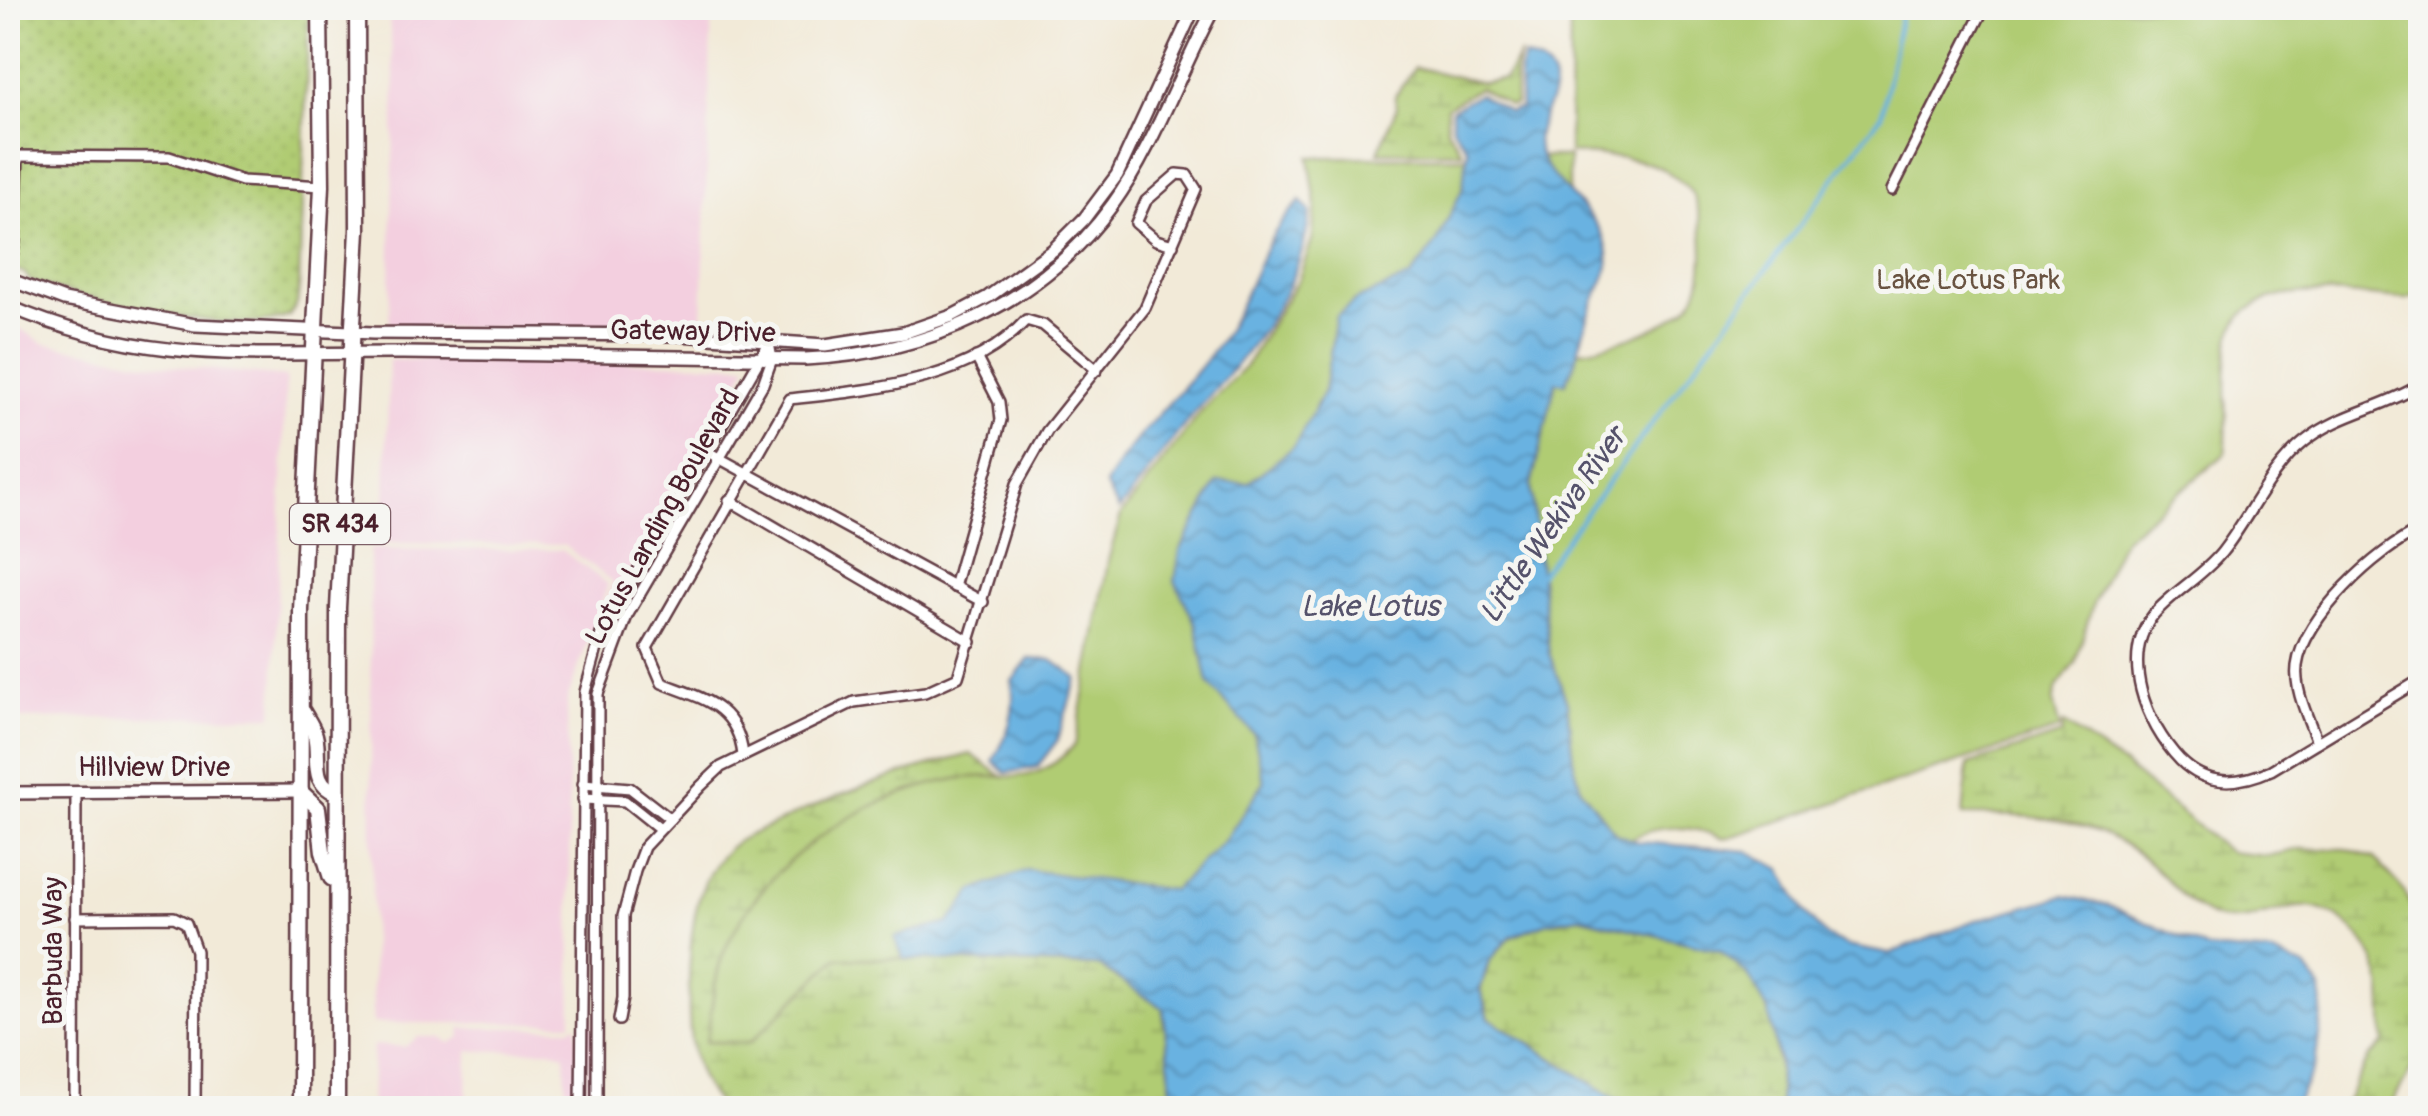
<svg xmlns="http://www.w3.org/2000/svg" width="2428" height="1116" viewBox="0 0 2428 1116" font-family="Pangolin,sans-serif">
<defs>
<pattern id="grass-dots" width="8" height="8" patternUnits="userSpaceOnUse" patternTransform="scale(2.5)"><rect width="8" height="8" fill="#b0cc73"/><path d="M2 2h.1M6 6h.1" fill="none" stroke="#99af64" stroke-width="1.8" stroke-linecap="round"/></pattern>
<pattern id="wetland-marsh" width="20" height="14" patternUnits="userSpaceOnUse" patternTransform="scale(2.5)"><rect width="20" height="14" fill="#b0cc73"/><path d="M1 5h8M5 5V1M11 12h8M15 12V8" fill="none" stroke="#99af64"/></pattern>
<pattern id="water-waves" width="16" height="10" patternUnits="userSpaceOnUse" patternTransform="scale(2.5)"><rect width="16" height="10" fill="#69b2e1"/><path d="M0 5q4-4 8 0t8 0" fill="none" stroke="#5890b7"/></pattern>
</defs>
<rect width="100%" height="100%" fill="#f6f6f2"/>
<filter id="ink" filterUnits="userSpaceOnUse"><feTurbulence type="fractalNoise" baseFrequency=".01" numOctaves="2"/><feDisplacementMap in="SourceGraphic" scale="20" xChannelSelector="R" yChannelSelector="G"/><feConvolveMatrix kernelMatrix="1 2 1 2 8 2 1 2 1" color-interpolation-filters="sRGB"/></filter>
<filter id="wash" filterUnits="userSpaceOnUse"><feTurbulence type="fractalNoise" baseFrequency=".0048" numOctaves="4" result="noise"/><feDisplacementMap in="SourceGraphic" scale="40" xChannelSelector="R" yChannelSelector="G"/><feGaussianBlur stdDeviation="2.25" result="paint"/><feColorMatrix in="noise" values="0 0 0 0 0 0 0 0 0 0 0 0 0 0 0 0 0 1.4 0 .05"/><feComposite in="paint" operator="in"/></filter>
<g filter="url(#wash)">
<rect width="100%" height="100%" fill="#f2ead8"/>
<g fill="#f3cfdf">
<polygon points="388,8 712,8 702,319 716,325 778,333 778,337 679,329 389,327 395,86"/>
<polygon points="8,321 43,343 147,363 286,377 273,716 8,719"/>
<polygon points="389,360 576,361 748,365 597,630 613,582 563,545 384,543"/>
<polygon points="370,549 562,550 608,584 567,700 572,1023 373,1023"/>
<polygon points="588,806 593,806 593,1039 592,1108 587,1108"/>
<polygon points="577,1024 576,1108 566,1108 565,1054 549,1050 468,1051 467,1108 371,1108 373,1045 405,1047 418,1037 438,1037 450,1043 461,1037 461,1028 572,1028"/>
</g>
<path fill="url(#grass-dots)" stroke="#7d764f" stroke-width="2.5" d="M8 8H309L299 288 297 304 289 316C238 338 84 299 30 281L25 273 8 267Z"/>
<g fill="url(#wetland-marsh)" stroke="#7d764f" stroke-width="2.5">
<polygon points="1520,54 1515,71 1516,104 1510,106 1479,88 1447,107 1447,129 1463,152 1378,152 1397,107 1395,96 1415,67 1482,83 1505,79"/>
<path d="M1196 625 904 959 1099 966 1163 1008 1174 1108H722C689 1075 688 1031 689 987 690 940 692 876 734 844 745 835 762 830 775 824 838 793 904 771 971 754L1032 798Z"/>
<path d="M2063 723 2126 767 2229 852 2267 856 2301 849H2346L2375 858 2404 891 2420 924V1055L2389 1108H2343L2368 1059 2384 1043C2382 1021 2385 996 2379 975 2370 938 2332 900 2292 908 2263 913 2240 927 2211 916 2186 905 2169 880 2148 862 2097 816 2029 815 1963 815L1968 765 2062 734Z"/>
<path d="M1580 917C1625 930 1674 933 1717 950 1776 973 1778 1056 1780 1108H1630L1489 1018 1480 991 1489 961 1511 936 1548 922Z"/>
</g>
<path fill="#b0cc73" stroke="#7d764f" stroke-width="2.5" d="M1570 8H2420V294L2407 299C2353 297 2240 271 2229 344 2223 380 2229 417 2225 454L2123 539 2094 601 2075 663 2057 687 2053 702 2060 729 1724 839C1687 822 1649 824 1615 848L1262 960 837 958 751 1042H706C712 1014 713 979 724 952 762 862 861 795 956 779 1011 770 1028 792 1075 745L1108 561 1121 515 1201 412 1245 367 1299 278 1312 240 1316 205 1309 157H1569V352C1604 348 1655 333 1684 310 1710 290 1705 227 1695 199 1692 190 1677 178 1668 172 1641 155 1601 156 1569 153Z"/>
<g fill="url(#water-waves)" stroke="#5a6886" stroke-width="2.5">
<path d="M1524 57C1589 78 1526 116 1539 152 1554 194 1614 217 1608 266 1607 280 1595 296 1591 309 1584 328 1579 348 1573 368L1565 383 1556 382 1531 486 1549 653 1567 702 1573 759 1581 789 1616 834 1638 842 1748 851 1781 869 1805 913 1826 936 1847 946 1889 954 1973 921 2064 896 2107 905 2206 949 2273 954 2305 967 2321 989 2322 1014 2315 1065 2294 1108H1780L1778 1057 1768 1010 1748 975 1721 951 1580 917 1548 922 1511 936 1489 961 1480 990 1489 1018 1630 1108H1174L1163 1008 1099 966 904 959 894 937 949 923 973 891 1027 870 1173 890 1226 839 1264 782 1254 734 1208 683 1196 625 1175 581 1180 551 1217 482 1248 483 1294 447 1324 391 1336 317 1356 300 1410 277 1437 242 1462 190 1468 149 1452 127V109L1479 94 1509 112 1521 108 1519 71Z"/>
<path d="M1301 201 1310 212C1300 294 1252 348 1199 408 1170 440 1146 477 1119 510L1105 485C1137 429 1186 391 1221 340 1252 294 1259 239 1301 201Z"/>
<path d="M1029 659 1052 660 1077 678 1057 741 1037 767 1006 773 993 761C1009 734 1016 712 1012 681Z"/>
</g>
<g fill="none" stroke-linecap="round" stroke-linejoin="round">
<polyline stroke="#69b2e1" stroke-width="4" points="1538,577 1881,116 1902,8"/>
</g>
</g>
<g filter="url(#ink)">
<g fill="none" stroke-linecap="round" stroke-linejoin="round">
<g stroke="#633d45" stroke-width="14">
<g id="minor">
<polyline points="15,156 169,157 242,181 322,186"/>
<polyline points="1892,190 1984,8"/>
<polyline points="8,275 15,241 18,156"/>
<path d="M2420 385C2384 408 2337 414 2304 442 2268 471 2250 517 2222 552 2203 576 2174 591 2154 614 2119 658 2146 724 2180 760 2207 787 2238 785 2271 770L2420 680"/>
<polyline points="706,451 983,602"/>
<polyline points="729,500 971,642"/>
<polyline points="954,587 1001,420 999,402 976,357"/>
<path d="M2317 742C2309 719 2294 691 2297 666 2303 618 2377 549 2420 530"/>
<path d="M743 755C737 705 703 699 662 683L647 648 790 399C870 390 969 383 1026 320L1043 325 1097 370"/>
<polyline points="583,784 630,788 670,819"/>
<polyline points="583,799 625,801 660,829"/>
<polyline points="75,918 174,917 186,923 196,951 195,1108"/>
<polyline points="619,1020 623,998 623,916 635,871 644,847 701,786 721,767 854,702 925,692 958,677 1017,484 1047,431 1145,308 1196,189 1187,175 1177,174 1146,201 1136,223 1156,240 1173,245"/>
<polyline points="75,1108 76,793"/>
<polyline points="581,1108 585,692 601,634 769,343"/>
<polyline points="597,1108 598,694 627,616 763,384 772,359 769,343"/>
</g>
</g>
<g stroke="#633d45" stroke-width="16">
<g id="tertiary">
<polyline points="8,279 64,300 195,325 373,333 679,335 825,345 903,333 952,316 988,297 1053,250 1084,219 1117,175 1194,8"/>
<path d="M8 306C149 367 254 352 403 353 537 355 671 356 805 359 926 354 1041 304 1113 204 1153 149 1181 69 1214 8"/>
<polyline points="8,793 300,791"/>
</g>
</g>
<g stroke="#633d45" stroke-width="19">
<g id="primary">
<path d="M303 712C307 719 313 728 315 735 321 758 308 782 337 793"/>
<polyline points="300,791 318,808 323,852 331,878"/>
<polyline points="300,1108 301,610 322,186 320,8"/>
<polyline points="337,1108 338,608 358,230 357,8"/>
</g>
</g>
<use href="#minor" stroke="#fff" stroke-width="9"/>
<use href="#tertiary" stroke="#fff" stroke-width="11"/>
<use href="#primary" stroke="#fff" stroke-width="14"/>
</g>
</g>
<g text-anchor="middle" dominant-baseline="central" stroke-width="10" stroke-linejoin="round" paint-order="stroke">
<rect fill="#f6f6f2" stroke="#7e6067" stroke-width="2.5" x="290" y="504" width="100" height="40" rx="8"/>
<g font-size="25" font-weight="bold" fill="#4a1f2b">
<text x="340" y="524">SR 434</text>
</g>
<g font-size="28" fill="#695341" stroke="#f6f6f2">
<text x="1968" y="280">Lake Lotus Park</text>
</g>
<g font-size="28" fill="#4a1f2b" stroke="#f6f6f2">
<text transform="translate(693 332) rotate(1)">Gateway Drive</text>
<text transform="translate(663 517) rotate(-61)">Lotus Landing Boulevard</text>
<text x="154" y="767">Hillview Drive</text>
<text transform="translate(53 951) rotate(-90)">Barbuda Way</text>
</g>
<g font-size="30" font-style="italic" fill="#55526b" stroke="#f6f6f2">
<text transform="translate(1553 525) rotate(-55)">Little Wekiva River</text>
<text x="1370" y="606">Lake Lotus</text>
</g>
</g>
<rect width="2428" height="1116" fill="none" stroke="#f6f6f2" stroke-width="40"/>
</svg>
